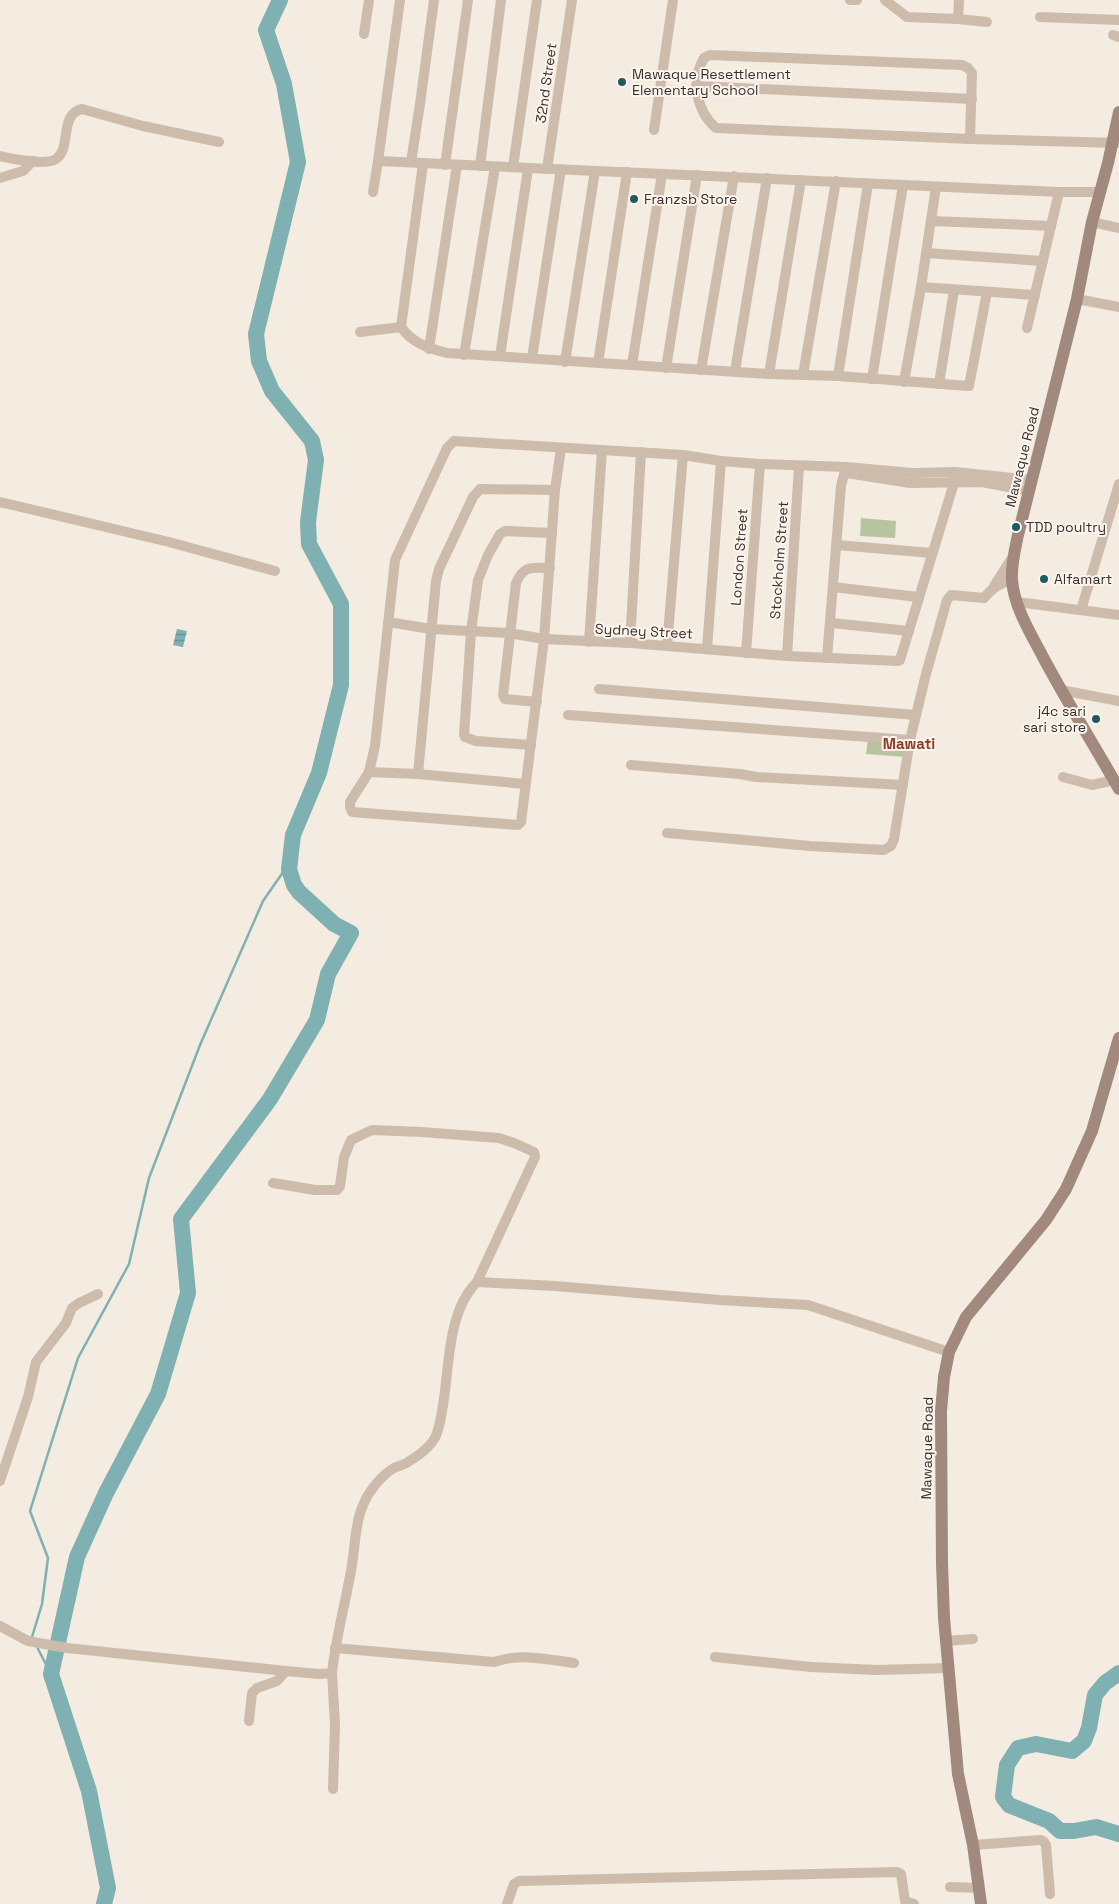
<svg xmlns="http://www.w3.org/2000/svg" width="1119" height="1904" viewBox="0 0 1119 1904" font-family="'Space Grotesk',sans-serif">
<defs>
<pattern id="water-rules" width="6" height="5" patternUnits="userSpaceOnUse" patternTransform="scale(1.25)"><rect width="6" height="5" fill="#7fb0b2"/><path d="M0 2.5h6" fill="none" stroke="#699091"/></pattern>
</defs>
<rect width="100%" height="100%" fill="#f4ebe1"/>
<g fill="#b8c4a0">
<polygon points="861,518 896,521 895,538 860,536"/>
<polygon points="868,739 907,742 906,757 866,754"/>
</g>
<polygon fill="url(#water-rules)" points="177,629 187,631 183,647 173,645"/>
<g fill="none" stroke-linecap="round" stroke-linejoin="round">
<g stroke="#7fb0b2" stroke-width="2.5">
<polyline points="34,1640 32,1637 42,1604 48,1558 30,1511 78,1358 129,1264 149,1178 200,1045 263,901 288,865"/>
<polyline points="37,1647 51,1674"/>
</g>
<g stroke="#7fb0b2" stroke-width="16">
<polyline points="1119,1673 1105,1683 1095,1695 1089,1728 1084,1741 1072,1751 1036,1744 1018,1748 1007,1765 1003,1797 1009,1805 1049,1821 1060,1831 1074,1831 1096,1827 1119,1834"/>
<polyline points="104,1904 108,1888 89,1791 51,1674 77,1557 106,1493 158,1394 188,1293 181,1219 270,1099 317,1020 328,974 351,933 334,924 299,892 294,885 289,869 293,835 319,773 341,685 341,604 309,544 308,522 316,460 312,441 272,391 259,361 256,334 298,162 284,84 266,30 280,0"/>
</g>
<g stroke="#cdbbac" stroke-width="10">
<polyline points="850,0 857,0"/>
<polyline points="885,0 907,17 958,19 959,0"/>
<polyline points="1040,17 1119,20"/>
<polyline points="958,19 987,22"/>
<polyline points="364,34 369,0"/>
<polyline points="1113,35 1119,37"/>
<polyline points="696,86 972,99"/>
<polyline points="654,130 673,0"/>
<path d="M970 139 972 73 968 68 962 65 710 55 704 58C691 80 696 111 716 128L970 139 1119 143"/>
<path d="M0 156C12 159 44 165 54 160 73 151 58 114 82 109L143 126 219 142"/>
<polyline points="378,161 400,0"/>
<polyline points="411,162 420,104 434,0"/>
<path d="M423 164 401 327C413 344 429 348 447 353L769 374 838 376 969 386 987 292"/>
<polyline points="445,165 468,0"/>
<polyline points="480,166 501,0"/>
<polyline points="513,167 537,0"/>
<polyline points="547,169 572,0"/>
<polyline points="0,178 23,171 33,161"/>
<polyline points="373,192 378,161 1059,192 1099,192"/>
<polyline points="932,221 1051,226"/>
<polyline points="1092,222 1119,228"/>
<polyline points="926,253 1043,261"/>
<polyline points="921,287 1035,295"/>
<polyline points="1077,299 1119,307"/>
<polyline points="1027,328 1059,192"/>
<polyline points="360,332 401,327"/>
<polyline points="429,349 457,165"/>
<polyline points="464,355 495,167"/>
<polyline points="500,356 528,169"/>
<polyline points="532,358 561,169"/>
<polyline points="565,362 595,171"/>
<polyline points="598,363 627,172"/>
<polyline points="632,365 662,174"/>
<polyline points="666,368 697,175"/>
<polyline points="701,370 734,176"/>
<polyline points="735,371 767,178"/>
<polyline points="769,374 801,180"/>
<polyline points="803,375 836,181"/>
<polyline points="838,376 868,184"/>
<polyline points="872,379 903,185"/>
<polyline points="904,382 921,287 936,187"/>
<polyline points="939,384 954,290"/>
<polyline points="561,448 555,490 544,639 521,822 518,825 352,812 350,807 350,802 369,772 375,746 395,560 447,448 454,441 683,455 721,461 760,464 846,467 912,473 955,472 1032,480"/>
<polyline points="847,473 910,483 982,482 1029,491"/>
<polyline points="0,502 169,542 275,571"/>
<polyline points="837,545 932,553"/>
<polyline points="994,586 1012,558"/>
<polyline points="833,587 918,597"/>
<polyline points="1017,602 1119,615"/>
<polyline points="1081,610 1119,484"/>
<polyline points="388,622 431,629 509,633 544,639 630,643 787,656 898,661 900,660 954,483 955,472"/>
<polyline points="831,623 909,631"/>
<polyline points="589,642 602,450"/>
<polyline points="630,643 641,452"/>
<polyline points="667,646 683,455"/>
<polyline points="707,649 721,461"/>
<polyline points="746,653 760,464"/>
<polyline points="787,656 799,466"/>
<polyline points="827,658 841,486 846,467"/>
<polyline points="599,689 916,715"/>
<polyline points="1061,690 1119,701"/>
<path d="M537 702 505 699 503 695 516 583C524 565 531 568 550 568"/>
<path d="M568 715 910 740 926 674 947 600 951 595 984 598C993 587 999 584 1012 580"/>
<polyline points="531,745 476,741 465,737 464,735 471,632 478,580 488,555 500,534 505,531 552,533"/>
<polyline points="631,765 740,774 756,777 903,785"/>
<polyline points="369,772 418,774 525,784"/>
<polyline points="418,774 436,581 439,569 473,497 480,489 555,490"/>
<polyline points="1063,777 1092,785 1114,780"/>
<polyline points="667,833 810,846 884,850 891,846 894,839 910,740"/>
<polyline points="477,1282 555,1286 720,1300 808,1305 949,1352"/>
<polyline points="0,1481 28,1397 36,1362 66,1323 72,1308 79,1303 98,1294"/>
<path d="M0 1626 28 1641 67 1648 286 1671 319 1674 332 1673C336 1636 346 1601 352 1565 356 1539 355 1514 370 1492 375 1484 385 1473 394 1468 398 1466 404 1465 408 1462 418 1456 433 1445 437 1433 452 1388 441 1318 477 1282L535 1157 534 1152 514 1143 499 1138 422 1132 372 1130 351 1140 344 1157 340 1186 337 1190H315L273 1183"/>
<polyline points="946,1641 973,1639"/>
<path d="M335 1648 494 1662C520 1653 547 1659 574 1663"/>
<polyline points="715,1657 811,1667 877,1670 948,1668"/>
<polyline points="332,1673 335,1725 333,1789"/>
<polyline points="249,1721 252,1693 257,1688 277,1681 286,1671"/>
<polyline points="973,1845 1041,1840 1044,1842 1046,1845 1050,1894"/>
<polyline points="950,1887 979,1888"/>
<polyline points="507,1904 514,1884 519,1881 897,1872 901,1874 905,1901 914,1904"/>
</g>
<g stroke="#a18a7d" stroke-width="12">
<path d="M1119 112 1108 163 1092 222 1077 299 1018 535C1015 549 1011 565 1012 580 1014 607 1031 634 1043 657 1067 702 1094 745 1119 789"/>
<polyline points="981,1904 973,1845 958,1774 944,1618 942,1563 941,1411 944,1377 949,1352 966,1317 1046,1220 1066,1189 1092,1131 1119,1038"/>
</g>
</g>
<g fill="#1f5a5e" stroke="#fbf5ee" stroke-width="2">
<circle cx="622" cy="82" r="5"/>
<circle cx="634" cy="199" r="5"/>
<circle cx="1016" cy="527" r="5"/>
<circle cx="1044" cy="579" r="5"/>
<circle cx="1096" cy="719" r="5"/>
</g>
<g text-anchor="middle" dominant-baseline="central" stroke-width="4" stroke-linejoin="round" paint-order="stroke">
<g font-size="14" fill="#3b302b" stroke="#fbf5ee" text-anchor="start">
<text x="632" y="74">Mawaque Resettlement<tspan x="632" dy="16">Elementary School</tspan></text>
<text x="644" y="199">Franzsb Store</text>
<text x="1026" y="527">TDD poultry</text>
<text x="1054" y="579">Alfamart</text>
<text x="1086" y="711" text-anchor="end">j4c sari<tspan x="1086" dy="16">sari store</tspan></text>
</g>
<g font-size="14" fill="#3b302b" stroke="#fbf5ee">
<text transform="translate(546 83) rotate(-82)">32nd Street</text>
<text transform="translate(1022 457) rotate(-76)">Mawaque Road</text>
<text transform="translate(739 557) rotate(-86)">London Street</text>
<text transform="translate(779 560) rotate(-86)">Stockholm Street</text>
<text transform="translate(644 631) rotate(3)">Sydney Street</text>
<text transform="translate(927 1448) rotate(-89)">Mawaque Road</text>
</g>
<g font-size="15" font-weight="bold" fill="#8c3b22" stroke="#fbf5ee">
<text x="909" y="743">Mawati</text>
</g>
</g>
</svg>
